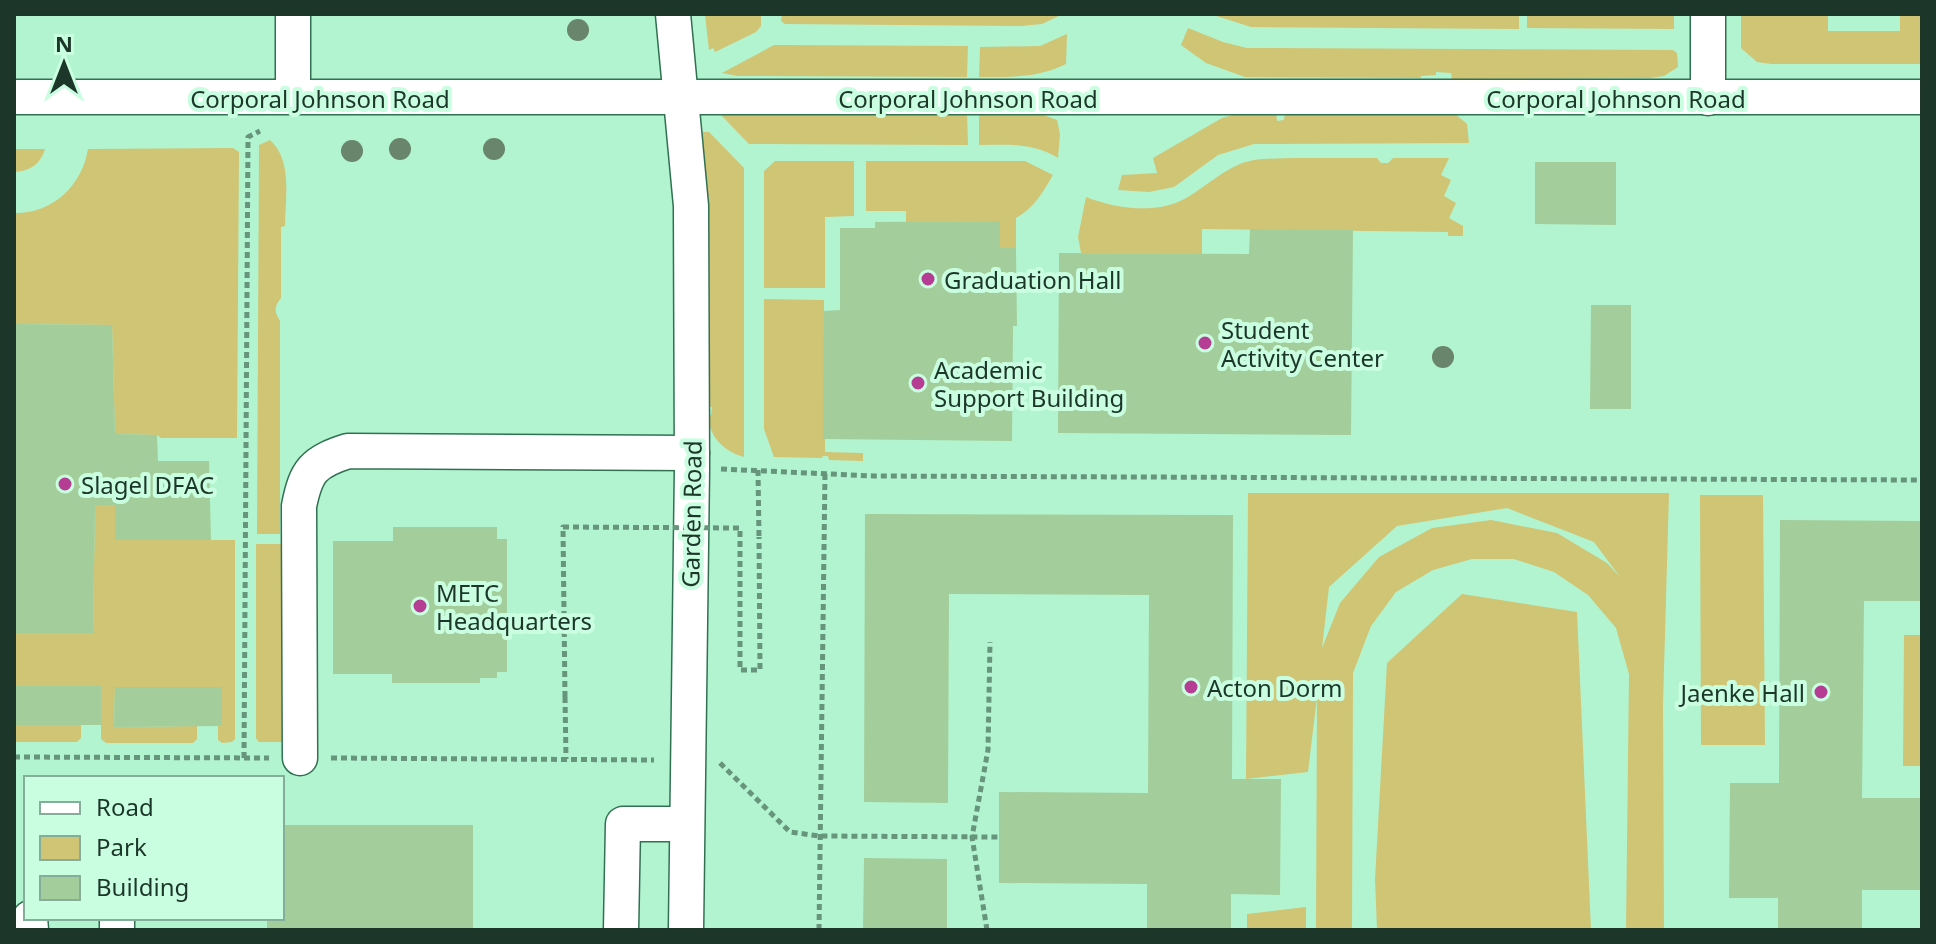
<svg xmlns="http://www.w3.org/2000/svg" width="1936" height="944" viewBox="0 0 1936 944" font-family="'Noto Sans',sans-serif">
<rect width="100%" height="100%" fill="#b2f4d0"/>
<g fill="#d0c475" fill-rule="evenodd">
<polygon points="705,14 761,14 761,26 756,32 715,52 713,48 709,50"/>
<polygon points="782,14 1063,14 1042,24 1021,26 785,24 781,21"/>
<polygon points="1210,14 1519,14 1519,29 1251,27"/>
<polygon points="1527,14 1674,14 1674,29 1527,28"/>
<polygon points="1741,14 1828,14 1828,31 1900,31 1900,14 1922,14 1922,64 1771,64 1757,62 1741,48"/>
<polygon points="1188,28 1223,42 1247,48 1673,50 1677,53 1678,67 1664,76 1650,78 1452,79 1451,73 1436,72 1436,75 1421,76 1421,78 1245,77 1206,63 1181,45"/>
<path d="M1067 34 1066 64C1038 78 1010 77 979 77L980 47 1040 46Z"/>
<polygon points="774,45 968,46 967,77 738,76 722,73"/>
<polygon points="732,112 967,112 968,145 749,144 721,115"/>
<path d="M979 112 1041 114 1057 120 1060 134 1058 158C1033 142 1008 145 979 145Z"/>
<polygon points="1276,112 1277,121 1284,120 1285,112 1454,113 1467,124 1469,143 1254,144 1218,155 1174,187 1149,192 1118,190 1122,175 1157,173 1153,158 1222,118 1236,114"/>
<path d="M703 132H709L744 168V457C723 451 710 437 707 415H711L712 407 707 406 701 141Z"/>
<path d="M270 140C293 161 285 198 285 226L281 227V298C274 307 274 311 280 321V534H257L259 145Z"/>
<path d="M233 148 239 152 237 438H161L157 435 115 434 112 325 14 324V213C52 214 82 186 88 149Z"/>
<path d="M14 149H45C41 163 31 171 15 172Z"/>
<path d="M1296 158H1377L1381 163H1388L1393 158H1449L1441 175 1451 180 1444 196 1456 203 1449 218 1463 226V236H1448V232L1202 229V254L1081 253 1078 237 1086 197C1117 209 1158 215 1188 197 1206 186 1221 172 1240 164 1258 157 1277 159 1296 158Z"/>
<polygon points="775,161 854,161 854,216 825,217 825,288 764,288 764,171"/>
<path d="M866 161H1025L1053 175C1043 192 1034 208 1016 218V248H1000V221L906 222V211H866Z"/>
<polygon points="764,299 824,300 825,452 863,453 863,461 829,460 828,456 823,456 822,458 774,457 764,429"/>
<path d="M1248 493H1669L1663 704 1664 930H1626L1629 674 1616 628 1588 595 1554 572 1514 559H1472L1433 570 1396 592 1371 626 1353 673 1352 930H1316L1317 697 1308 772 1246 779ZM1507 508 1594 542 1620 577 1607 563 1557 533 1491 520 1432 528 1379 557 1340 603 1322 648 1329 587 1397 526Z"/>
<polygon points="1700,495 1763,495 1765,745 1701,745"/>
<polygon points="95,505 115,505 115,540 235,540 235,739 232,742 222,743 218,740 218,726 222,725 221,687 115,687 114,727 197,726 197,739 193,743 106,743 101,739 101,686 14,686 16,633 93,633"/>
<polygon points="256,544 281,544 281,609 285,610 283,742 259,742 256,738"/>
<polygon points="1462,594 1577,612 1591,930 1377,930 1375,879 1387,663"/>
<polygon points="1904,635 1922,635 1922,766 1903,766"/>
<polygon points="14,725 81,725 81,738 77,742 14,742"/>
<polygon points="1306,907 1306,930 1247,930 1247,914"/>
</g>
<g fill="#a3cd9a">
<polygon points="1535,162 1616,162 1616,225 1535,224"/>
<polygon points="1000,221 1000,248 1016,248 1017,326 1013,326 1012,441 823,439 824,311 840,310 840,228 875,228 875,222"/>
<polygon points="1250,229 1353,230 1351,435 1058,433 1059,253 1249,254"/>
<polygon points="1591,305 1631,305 1631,409 1590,409"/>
<polygon points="14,324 112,325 115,434 157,435 158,461 209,461 211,540 115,540 115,505 95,505 93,633 14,633"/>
<polygon points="865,514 1233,515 1232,779 1281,779 1280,895 1231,894 1231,930 1147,930 1147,884 999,883 999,792 1148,793 1149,595 949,594 948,803 864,802"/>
<polygon points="1780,520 1922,521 1922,601 1864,601 1862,798 1922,798 1922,890 1862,890 1862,930 1778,930 1778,898 1729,898 1730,783 1779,783"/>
<polygon points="393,527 497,527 497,539 507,539 507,672 497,672 497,678 480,678 480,683 392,683 392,674 333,674 333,541 393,541"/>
<rect x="14" y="686" width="87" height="39"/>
<polygon points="115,687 222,687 222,726 114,727"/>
<polygon points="282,825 473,825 473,930 267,930 267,918 282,918"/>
<polygon points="864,858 947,859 947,930 863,930"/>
</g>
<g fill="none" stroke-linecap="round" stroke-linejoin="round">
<g stroke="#317152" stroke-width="37">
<g id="minor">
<polyline points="673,14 691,206 692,468 686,930"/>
<polyline points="14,97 1922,97"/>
<polyline points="293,97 293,14"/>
<polyline points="1708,98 1708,14"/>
<path d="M300 758 299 506C306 471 313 462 348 451L692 453"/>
<polyline points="30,918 31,930"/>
<polyline points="117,918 117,930"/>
<polyline points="621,930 623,824 686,824"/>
</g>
</g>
<g stroke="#66957c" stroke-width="5" stroke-dasharray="6 4" stroke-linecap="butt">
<polyline points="721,469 874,476 1922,480"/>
<polyline points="758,470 759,537"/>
<polyline points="565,697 566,759"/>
<polyline points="14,757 269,758"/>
<polyline points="244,758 248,137 260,131"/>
<polyline points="331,758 654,760"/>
<polyline points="720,763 790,832 819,836 999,837"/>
<polyline points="819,930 825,473"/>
<polyline points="987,930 972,837 988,750 990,642"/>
</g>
<use href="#minor" stroke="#fff" stroke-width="34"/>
<polyline stroke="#66957c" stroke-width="5" stroke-dasharray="6 4" stroke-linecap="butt" points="565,697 563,527 740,528 740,670 760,670 759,537"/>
</g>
<g fill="#69856b">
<circle cx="578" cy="30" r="11"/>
<circle cx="400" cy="149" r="11"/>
<circle cx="494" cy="149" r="11"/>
<circle cx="352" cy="151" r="11"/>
<circle cx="1443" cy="357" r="11"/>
</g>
<g fill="#b53e94" stroke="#cafee1" stroke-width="3">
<circle cx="928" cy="279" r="8"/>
<circle cx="1205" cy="343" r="8"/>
<circle cx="918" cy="383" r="8"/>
<circle cx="65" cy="484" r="8"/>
<circle cx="420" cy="606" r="8"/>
<circle cx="1191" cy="687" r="8"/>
<circle cx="1821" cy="692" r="8"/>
</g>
<g text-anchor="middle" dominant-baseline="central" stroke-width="8" stroke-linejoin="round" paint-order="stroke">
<g font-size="24" fill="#1c3729" stroke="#cafee1">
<text x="320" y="98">Corporal Johnson Road</text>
<text x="968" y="98">Corporal Johnson Road</text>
<text x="1616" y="98">Corporal Johnson Road</text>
<text transform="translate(691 514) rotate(-89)">Garden Road</text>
</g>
<g font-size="24" fill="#1c3729" stroke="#cafee1" text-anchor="start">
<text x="944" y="279">Graduation Hall</text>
<text x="1221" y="329">Student<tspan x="1221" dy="28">Activity Center</tspan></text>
<text x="934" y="369">Academic<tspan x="934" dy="28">Support Building</tspan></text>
<text x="81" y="484">Slagel DFAC</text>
<text x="436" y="592">METC<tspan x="436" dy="28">Headquarters</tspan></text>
<text x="1207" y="687">Acton Dorm</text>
<text x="1805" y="692" text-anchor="end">Jaenke Hall</text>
</g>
</g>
<rect width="1936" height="944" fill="none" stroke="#1c3729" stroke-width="32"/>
<rect x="24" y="776" width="260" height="144" fill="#cafee1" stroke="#84ae97" stroke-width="2"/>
<rect x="40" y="802" width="40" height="12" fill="#ffffff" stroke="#84ae97" stroke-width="2"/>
<text x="96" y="816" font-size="24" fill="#1c3729">Road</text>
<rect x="40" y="836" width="40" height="24" fill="#d0c475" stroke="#84ae97" stroke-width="2"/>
<text x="96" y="856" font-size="24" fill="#1c3729">Park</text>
<rect x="40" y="876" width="40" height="24" fill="#a3cd9a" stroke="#84ae97" stroke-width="2"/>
<text x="96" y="896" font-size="24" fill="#1c3729">Building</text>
<g transform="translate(64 64)" stroke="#cafee1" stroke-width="6" paint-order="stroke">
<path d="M0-6L14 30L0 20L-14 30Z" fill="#1c3729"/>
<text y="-12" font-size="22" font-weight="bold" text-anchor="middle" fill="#1c3729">N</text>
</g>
</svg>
